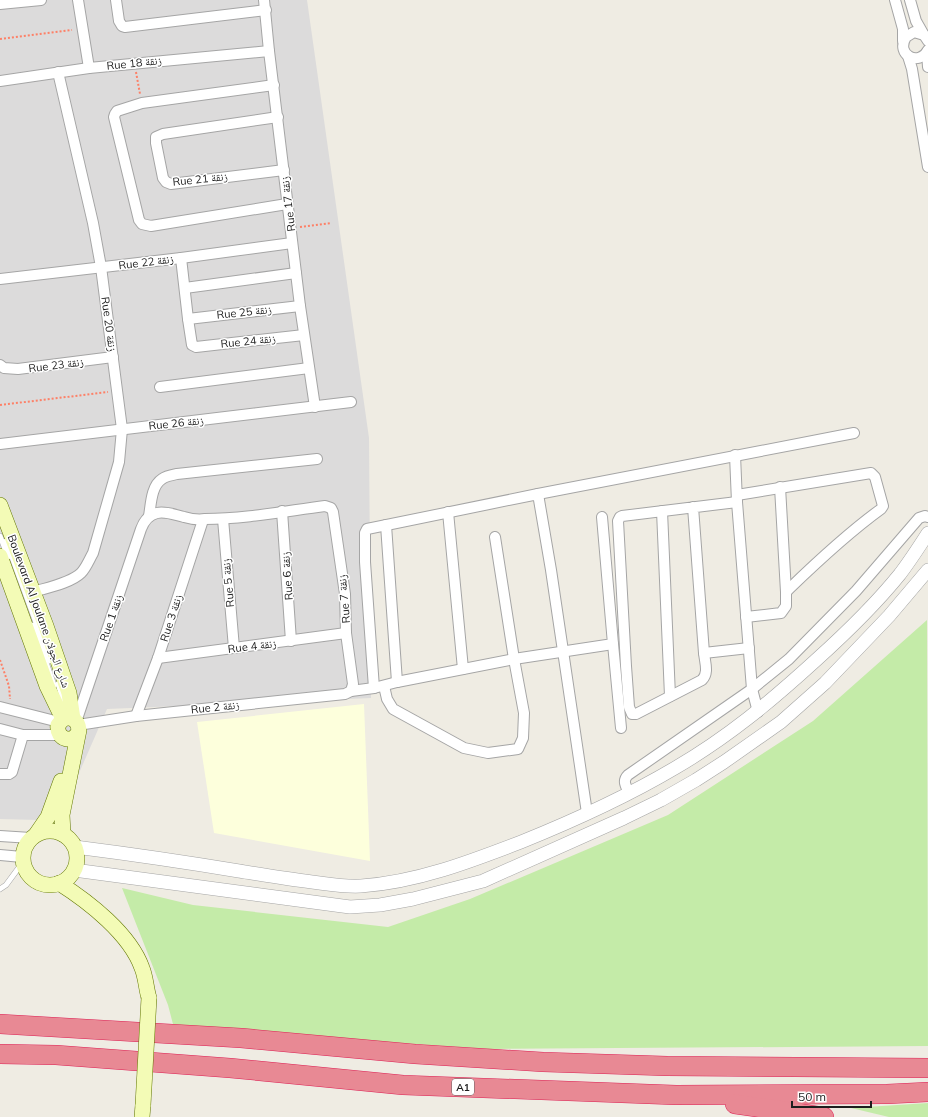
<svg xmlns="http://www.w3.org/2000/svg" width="928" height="1117" viewBox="0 0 928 1117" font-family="Mulish,'Noto Naskh Arabic',sans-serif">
<rect width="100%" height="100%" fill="#efece3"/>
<polygon fill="#dcdbdb" points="0,0 307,0 369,438 371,698 107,709 62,812 38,820 0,819"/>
<polygon fill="#fdffdc" points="364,704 370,861 214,833 197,722"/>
<g fill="#c4eba8">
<polygon points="927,620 928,1046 489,1049 174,1028 168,1005 122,888 193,905 388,927 470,899 668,815 813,721"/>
<polygon points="928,1103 928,1117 889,1117 851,1108"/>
</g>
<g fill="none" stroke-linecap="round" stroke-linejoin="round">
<g stroke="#a5a5a5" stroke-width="6">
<g id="service">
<polyline points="0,536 8,557"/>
<polyline points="6,541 50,661"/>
<polyline points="33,625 54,685"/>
<polyline points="58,684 64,703"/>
<polyline points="0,889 6,885 23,862"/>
</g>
</g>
<g stroke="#a5a5a5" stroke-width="12">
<g id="minor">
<polyline points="78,0 89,68"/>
<polyline points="116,0 119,21 122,26 125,27 266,10"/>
<polyline points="264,0 269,51 300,306 315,407"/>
<polyline points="895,0 903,29 903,41"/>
<polyline points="910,0 916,21 924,35"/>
<polyline points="0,4 41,0"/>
<path d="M928 41 924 35 914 32 906 37C895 55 919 67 928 50"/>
<polyline points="927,52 928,67"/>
<polyline points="908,56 912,69 928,167"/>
<polyline points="0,81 89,68 269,51"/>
<polyline points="274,85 142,103 117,111 115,114 114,117 139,220 142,224 151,226 287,204"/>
<polyline points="278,117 163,134 156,137 156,143 163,178 166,182 171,184 284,170"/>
<polyline points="181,258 188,319 192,345 196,347 304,335"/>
<polyline points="0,279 181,258 292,243"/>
<polyline points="185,288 296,273"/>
<polyline points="188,319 300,306"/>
<polyline points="0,365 4,368 18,369 113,357"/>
<polyline points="160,387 309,368"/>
<polyline points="0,444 351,402"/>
<polyline points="735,455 737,502 752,689 758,712"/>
<polyline points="780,487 786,592"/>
<polyline points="538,494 854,433"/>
<path d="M737 495 871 473 875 477 883 506 881 509C848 533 819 560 790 588L786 592V606L781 613 746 617"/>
<path d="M693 507 704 653C705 663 709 673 702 680L636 714H632L629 707 626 666 618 521 620 517 622 516 737 502"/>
<polyline points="282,511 291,641"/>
<polyline points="662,511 670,696"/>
<polyline points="448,512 463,669"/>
<path d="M149 516C151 505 151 486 162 479 166 476 172 475 177 474L317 459"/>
<polyline points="223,519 234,648"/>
<polyline points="386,525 397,682"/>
<path d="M33 592C46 588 71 583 81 573 86 568 89 560 93 553L119 462 122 429 101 267 93 223 58 72"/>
<polyline points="613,644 621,728"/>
<polyline points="704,653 749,648"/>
<polyline points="158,658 346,633"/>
<polyline points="384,686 387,699 393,709 464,748 488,753 518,749 523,738 524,713 514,659 495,537"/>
<polyline points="374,688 365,562 365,533 367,529 538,494 551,570 587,813"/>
<polyline points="0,707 59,722"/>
<polyline points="136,716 158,658 203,520"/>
<path d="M76 722 141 529C144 521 148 515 157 513 166 511 175 515 184 517 191 519 199 520 205 519 245 519 286 511 325 506L331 508 333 512 345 594 346 633 353 684 351 691"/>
<polyline points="78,725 136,716 345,694 351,691 374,688 397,682 514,659 613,644 602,517"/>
<polyline points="0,729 23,735 60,735"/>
<polyline points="0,774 9,774 12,772 23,735"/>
<path d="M629 793C626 786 622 781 628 775L752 689 789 659 856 591 919 518 925 516 928 517"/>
<polyline points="0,836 31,838"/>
<polyline points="0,855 22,857"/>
</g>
</g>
<g stroke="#a5a5a5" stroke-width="14">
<g id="tertiary">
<path d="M75 847C130 854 185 862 239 871 264 875 288 879 312 882 328 884 344 887 361 886 417 882 469 862 521 842 573 821 626 797 675 768 728 737 770 702 815 661 845 634 875 605 900 574 910 561 919 547 928 533"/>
<polyline points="74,870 350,907 380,905 413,899 483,881 624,818 661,800 696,780 724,762 781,722 825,683 889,616 928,570"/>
</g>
</g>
<g stroke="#627702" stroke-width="16">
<g id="secondary">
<polyline points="0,505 46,626 69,693 73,719"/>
<polyline points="0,556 47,686 63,719"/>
<circle cx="50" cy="858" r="27"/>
<polyline points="37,833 48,817 61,781"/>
<path d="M63 834 62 815 79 730C78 720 72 716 63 719L58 725C56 740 74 745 79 730"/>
<path d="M59 883C89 902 130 934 142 968 146 978 146 988 149 998"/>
<polyline points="142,1117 143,1105"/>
</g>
</g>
<g stroke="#dd2054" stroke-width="20">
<g id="motorway">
<polyline points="0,1024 241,1038 415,1054 543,1062 667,1066 928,1068"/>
<polyline points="0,1054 56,1055 230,1068 403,1085 676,1095 887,1094 928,1092"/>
<polyline points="735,1104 824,1117"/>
</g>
</g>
<g stroke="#fd8067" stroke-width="2" stroke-dasharray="2 2" stroke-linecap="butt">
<polyline points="0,39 72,30"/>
<polyline points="136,72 140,94"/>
<polyline points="300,227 331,223"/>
<polyline points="0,405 108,392"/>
<polyline points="0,660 9,686 10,699"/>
</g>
<use href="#service" stroke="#fff" stroke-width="5"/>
<use href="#minor" stroke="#fff" stroke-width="10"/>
<use href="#tertiary" stroke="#fff" stroke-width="13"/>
<use href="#secondary" stroke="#f3fbb6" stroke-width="15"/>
<use href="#motorway" stroke="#e88994" stroke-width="19"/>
<g stroke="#627702" stroke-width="16" stroke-linecap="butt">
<polyline id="secondary-bridge" points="143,1105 149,998"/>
</g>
<use href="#secondary-bridge" stroke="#f3fbb6" stroke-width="15"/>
</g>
<g text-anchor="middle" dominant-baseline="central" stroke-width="3" stroke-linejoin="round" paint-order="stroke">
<rect fill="#fff" stroke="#626262" stroke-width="1" x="452" y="1079" width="22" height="16" rx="3"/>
<g font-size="10" font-weight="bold" fill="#1e1e1e">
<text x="463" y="1087">A1</text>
</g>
<g font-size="11" fill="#1e1e1e" stroke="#fff">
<text transform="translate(134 63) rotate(-6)">Rue 18 زنقة</text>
<text transform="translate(200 179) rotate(-6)">Rue 21 زنقة</text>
<text transform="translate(288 204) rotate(-97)">Rue 17 زنقة</text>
<text transform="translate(146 262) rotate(-7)">Rue 22 زنقة</text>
<text transform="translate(244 312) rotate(-6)">Rue 25 زنقة</text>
<text transform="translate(109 324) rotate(82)">Rue 20 زنقة</text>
<text transform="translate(248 341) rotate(-6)">Rue 24 زنقة</text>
<text transform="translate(56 365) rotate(-7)">Rue 23 زنقة</text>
<text transform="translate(176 423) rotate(-6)">Rue 26 زنقة</text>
<text transform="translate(287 576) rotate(-94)">Rue 6 زنقة</text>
<text transform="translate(228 583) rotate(-95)">Rue 5 زنقة</text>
<text transform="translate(344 599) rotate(-95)">Rue 7 زنقة</text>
<text transform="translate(39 611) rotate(70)">Boulevard Al Joulane شارع الجولان</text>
<text transform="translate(111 618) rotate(-71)">Rue 1 زنقة</text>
<text transform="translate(171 618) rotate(-72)">Rue 3 زنقة</text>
<text transform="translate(252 646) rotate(-7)">Rue 4 زنقة</text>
<text transform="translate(215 707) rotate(-6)">Rue 2 زنقة</text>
</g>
</g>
<path d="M792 1101v6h79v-6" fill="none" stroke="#1e1e1e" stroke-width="2"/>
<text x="798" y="1101" font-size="12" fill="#1e1e1e" stroke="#ffffff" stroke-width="3" paint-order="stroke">50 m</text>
</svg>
